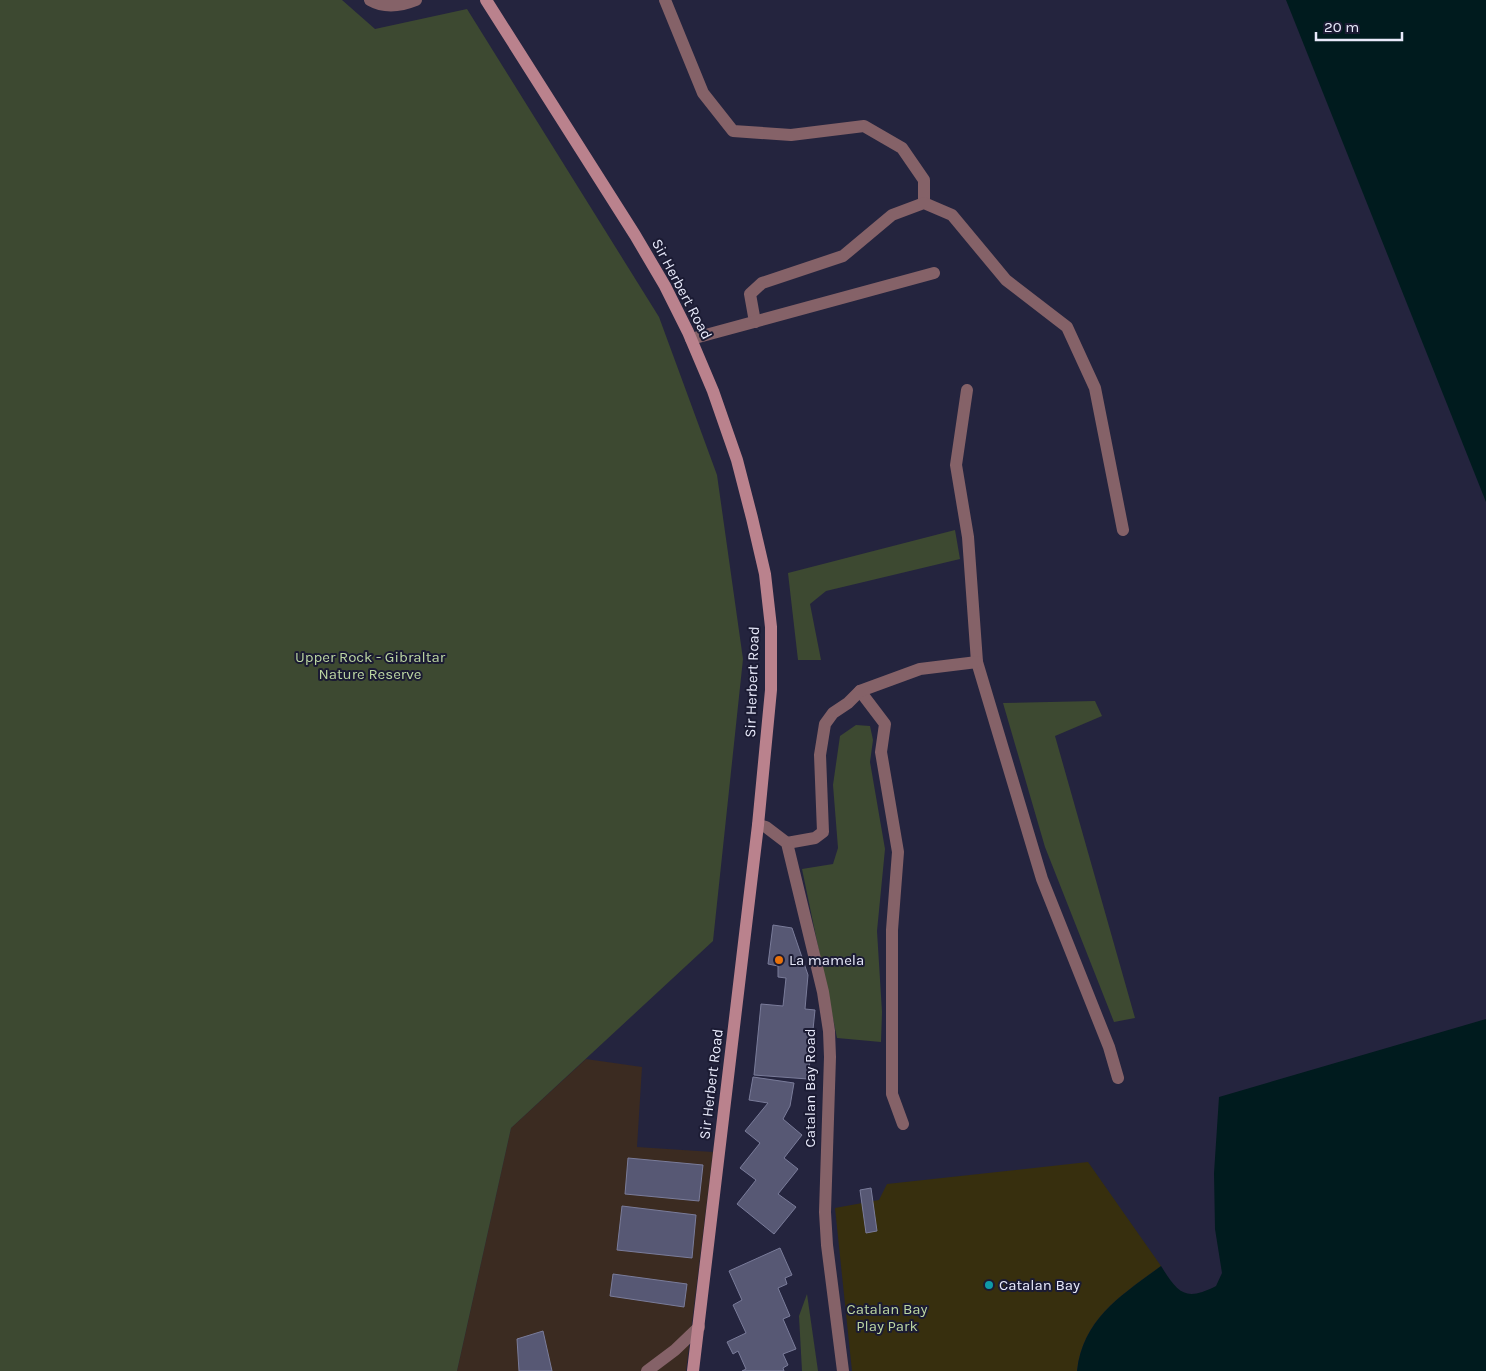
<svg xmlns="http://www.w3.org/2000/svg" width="1486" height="1371" viewBox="0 0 1486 1371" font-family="Karla,sans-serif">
<rect width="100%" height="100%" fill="#24243e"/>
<polygon fill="#3b2b21" points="586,1059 642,1067 637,1147 713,1152 686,1371 457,1371 511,1128"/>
<g fill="#3d4931">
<polygon points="0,0 342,0 375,29 467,9 659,317 717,475 743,659 713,941 511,1128 457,1371 0,1371"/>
<polygon points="955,530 960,559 826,591 810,604 821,660 798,660 788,573"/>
<polygon points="1095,701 1102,716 1055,736 1135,1018 1114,1022 1045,847 1003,703"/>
<polygon points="856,725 870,726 873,740 870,762 885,849 877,931 882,1012 881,1042 837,1038 802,869 833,864 838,848 833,785 840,736"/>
<polygon points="807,1294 818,1371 802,1371 799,1316"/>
</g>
<path fill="#372f0e" d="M1088 1162 1161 1266C1122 1295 1083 1318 1077 1371H852L835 1208 879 1200 887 1184Z"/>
<g fill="#001b1e">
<polygon points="1286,0 1486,0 1486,502"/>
<path d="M1486 1019V1371H1077C1083 1318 1122 1295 1161 1266 1178 1293 1185 1302 1216 1286L1222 1273 1215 1229 1214 1173 1219 1097Z"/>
</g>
<g fill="#575874" stroke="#7a7c9a">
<polygon points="773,925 792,928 808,975 805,1009 815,1010 808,1079 754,1075 761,1004 783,1006 786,978 778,977 778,966 768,964"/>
<polygon points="753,1077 794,1083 790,1106 783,1119 802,1135 784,1158 798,1169 778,1194 796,1207 774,1234 737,1204 756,1180 740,1168 760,1143 745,1131 768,1103 749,1100"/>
<polygon points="628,1158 703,1165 699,1201 625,1194"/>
<polygon points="871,1188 877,1231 866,1233 860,1190"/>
<polygon points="622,1206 696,1215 692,1258 617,1250"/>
<polygon points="780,1248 792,1275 785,1278 787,1284 778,1288 790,1316 783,1319 796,1349 783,1354 788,1365 783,1368 784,1371 742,1371 746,1369 738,1351 733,1354 727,1342 746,1333 733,1305 742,1300 729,1271"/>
<polygon points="613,1274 687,1284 684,1307 610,1296"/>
<polygon points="543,1331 552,1371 519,1371 517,1339"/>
</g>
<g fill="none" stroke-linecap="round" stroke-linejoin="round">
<g stroke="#856268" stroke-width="12">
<path d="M370 0C384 8 401 6 416 0"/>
<polyline points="665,0 703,93 733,131 791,135 864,126 902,148 924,180 924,203"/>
<polyline points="755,322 750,294 762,283 843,256 892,215 924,203 952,215 1006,280 1067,327 1095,388 1123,530"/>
<polyline points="691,339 934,273"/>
<polyline points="967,390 956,465 968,537 977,662 1042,879 1109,1047 1118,1078"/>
<polyline points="860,691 885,724 881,752 898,852 892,930 892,1094 903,1124"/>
<polyline points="787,843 815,838 823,832 820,755 825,724 833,713 848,703 860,691 920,669 977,662"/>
<polyline points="647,1371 675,1350 699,1327"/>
</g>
<polyline stroke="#856268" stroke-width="12" points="758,825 766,827 787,843 823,992 829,1031 830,1057 825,1212 827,1245 843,1371"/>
<polyline stroke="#ba828d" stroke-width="12" points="486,0 635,235 665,286 688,332 713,391 737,460 752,518 765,574 771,627 771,690 758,825 693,1371"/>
</g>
<circle fill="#e8710a" stroke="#1b1b33" stroke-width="2" cx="779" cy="960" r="5"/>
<circle fill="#0f9aa8" stroke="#1b1b33" stroke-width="2" cx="989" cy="1285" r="5"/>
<g text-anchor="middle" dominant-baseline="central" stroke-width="4" stroke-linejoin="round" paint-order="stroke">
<g font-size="15" fill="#e8eafb" stroke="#1b1b33">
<text transform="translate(682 289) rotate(62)">Sir Herbert Road</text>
<text transform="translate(752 682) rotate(-88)">Sir Herbert Road</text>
<text transform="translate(711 1084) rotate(-83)">Sir Herbert Road</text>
<text transform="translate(810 1088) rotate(-90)">Catalan Bay Road</text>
</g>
<g font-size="15" fill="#bcd6a2" stroke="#1b1b33">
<text x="370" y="657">Upper Rock - Gibraltar<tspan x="370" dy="17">Nature Reserve</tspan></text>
<text x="887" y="1309">Catalan Bay<tspan x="887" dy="17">Play Park</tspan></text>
</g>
<g font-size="15" fill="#e8eafb" stroke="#1b1b33" text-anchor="start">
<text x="789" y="960">La mamela</text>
<text x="999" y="1285">Catalan Bay</text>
</g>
</g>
<path d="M1316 32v8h86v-8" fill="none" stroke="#e8eafb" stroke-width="2.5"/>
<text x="1324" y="32" font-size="15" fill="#e8eafb" stroke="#1b1b33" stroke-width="4" paint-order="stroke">20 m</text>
</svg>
